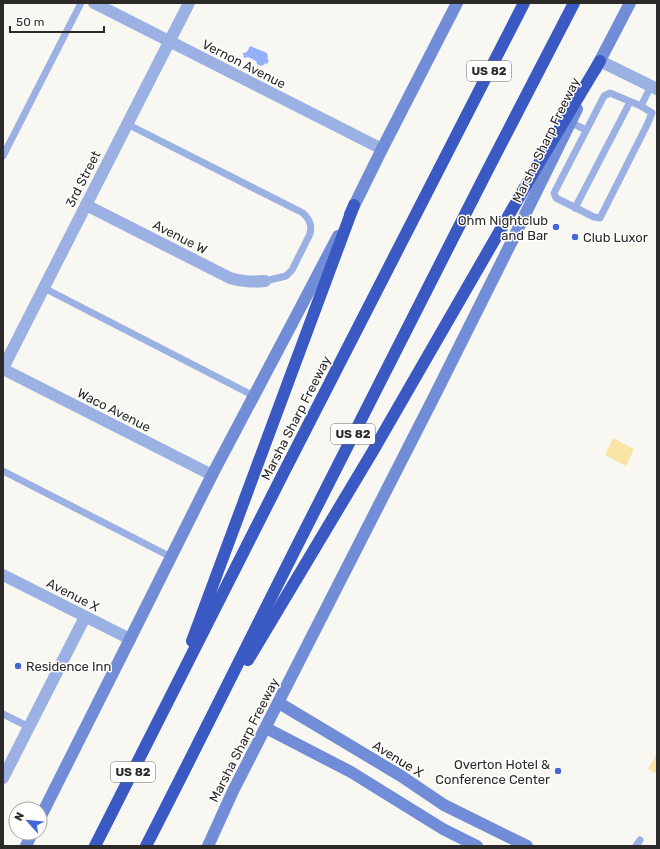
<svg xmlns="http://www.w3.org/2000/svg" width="660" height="849" viewBox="0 0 660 849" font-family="Rubik,sans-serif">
<rect width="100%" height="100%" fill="#f8f7f1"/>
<g fill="#fae5a6">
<polygon points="613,438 634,449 626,466 605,455"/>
<polygon points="657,753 657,772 654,773 648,769"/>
</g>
<polygon fill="#94b0f9" points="250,46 267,53 268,58 267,59 269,60 267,64 265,63 264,65 260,66 257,64 256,61 248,57 244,58 243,53 247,52"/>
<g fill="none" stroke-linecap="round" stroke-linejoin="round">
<g stroke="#9cb1e3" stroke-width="7">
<polygon points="610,93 641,106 652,113 647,125 600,218 594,217 556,198 554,193 604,96"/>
<polyline points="641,106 651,86"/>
<polyline points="570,122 586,130"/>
<path d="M127 124 303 213C310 220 312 225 310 234L292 270 286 276 265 281"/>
<polyline points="3,156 81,3"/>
<polyline points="575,208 630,102"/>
<polyline points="44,288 254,396"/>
<polyline points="3,471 171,557"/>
<polyline points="3,714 29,727"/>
<polyline points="636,846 640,840"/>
</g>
<g stroke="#9cb1e3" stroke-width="12">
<polyline points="94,3 382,149"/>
<polyline points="600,61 657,89"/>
<path d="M86 205 230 278C243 282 252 282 265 281"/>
<polyline points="3,368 189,3"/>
<polyline points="3,369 212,475"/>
<polyline points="3,575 130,639"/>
<polyline points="3,778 85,617"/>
</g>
<g stroke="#718dd7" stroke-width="12">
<polyline points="595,70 630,3"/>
<polyline points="350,214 382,149 457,3"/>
<polyline points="279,703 401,776 444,805 527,846"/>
<polyline points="266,728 351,772 443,829 477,846"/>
<polyline points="40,818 130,639 212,475 295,318 338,236"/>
<polyline points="26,846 32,833"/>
<polyline points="208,846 233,791 436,393 512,241 577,109"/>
</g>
<g stroke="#3a59c3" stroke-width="12">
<polyline points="192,641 354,205"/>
<polyline points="248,660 373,451 536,168 600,61"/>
<polyline points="95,846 283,474 524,3"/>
<path d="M146 846C199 743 250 639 302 536 391 358 482 180 574 3"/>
</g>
</g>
<g fill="#4366d8" stroke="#fff" stroke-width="1.5">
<circle cx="556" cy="227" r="4"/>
<circle cx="575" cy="237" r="4"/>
<circle cx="18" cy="666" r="4"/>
<circle cx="558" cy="771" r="4"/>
</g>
<g text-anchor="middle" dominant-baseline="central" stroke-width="3" stroke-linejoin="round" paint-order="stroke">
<g fill="#fff" stroke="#6b6a68" stroke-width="1">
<rect x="467" y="61" width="44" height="20" rx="3"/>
<rect x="331" y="424" width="44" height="20" rx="3"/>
<rect x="111" y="762" width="44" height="20" rx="3"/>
</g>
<g font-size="12" font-weight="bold" fill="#2b2a28">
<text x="489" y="71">US 82</text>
<text x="353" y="434">US 82</text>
<text x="133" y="772">US 82</text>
</g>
<g font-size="13" fill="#2b2a28" stroke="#fff">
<text transform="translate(244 64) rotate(27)">Vernon Avenue</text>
<text transform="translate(546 140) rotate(-64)">Marsha Sharp Freeway</text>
<text transform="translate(83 179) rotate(-63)">3rd Street</text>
<text transform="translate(180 237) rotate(27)">Avenue W</text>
<text transform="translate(114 410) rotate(27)">Waco Avenue</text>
<text transform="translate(296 418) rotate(-63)">Marsha Sharp Freeway</text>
<text transform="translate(73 595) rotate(27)">Avenue X</text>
<text transform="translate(244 740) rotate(-63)">Marsha Sharp Freeway</text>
<text transform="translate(398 759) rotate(32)">Avenue X</text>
</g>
<g font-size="13" fill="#2b2a28" stroke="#fff" text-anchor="end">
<text x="548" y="220">Ohm Nightclub<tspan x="548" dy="15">and Bar</tspan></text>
<text x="583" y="237" text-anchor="start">Club Luxor</text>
<text x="26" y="666" text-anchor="start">Residence Inn</text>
<text x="550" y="764">Overton Hotel &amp;<tspan x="550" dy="15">Conference Center</tspan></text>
</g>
</g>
<rect width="660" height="849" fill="none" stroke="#2b2a28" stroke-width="8"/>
<g transform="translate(28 821) rotate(297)"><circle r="19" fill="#ffffff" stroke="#aaaaa9"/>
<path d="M0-3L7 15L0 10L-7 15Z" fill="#4366d8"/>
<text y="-6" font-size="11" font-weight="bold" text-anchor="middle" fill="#2b2a28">N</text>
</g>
<path d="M10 26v6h94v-6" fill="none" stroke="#2b2a28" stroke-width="2"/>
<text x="16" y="26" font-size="12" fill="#2b2a28" stroke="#ffffff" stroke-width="3" paint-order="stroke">50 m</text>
</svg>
